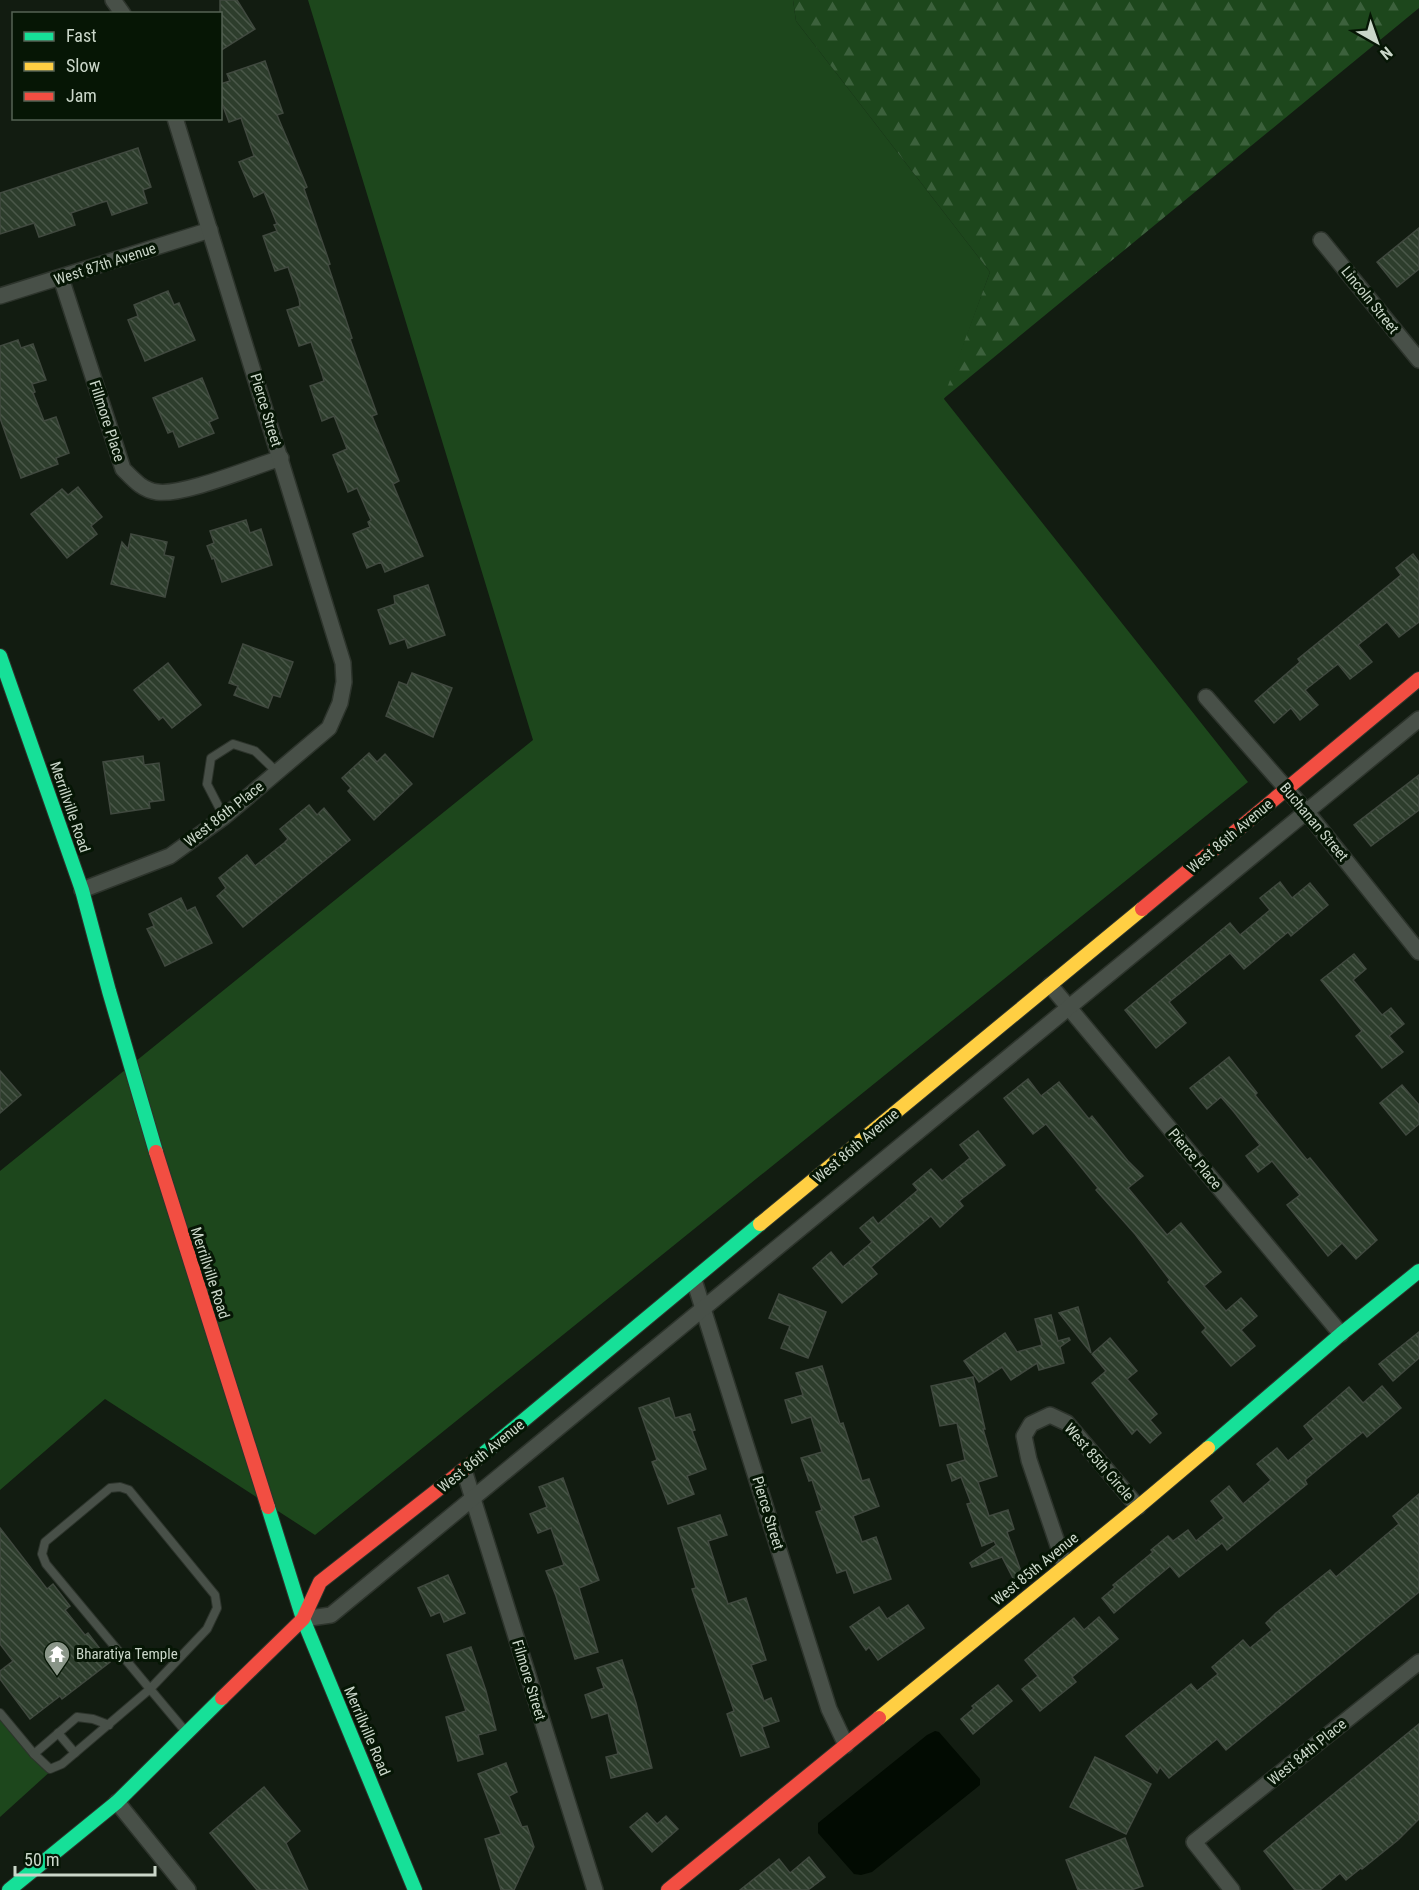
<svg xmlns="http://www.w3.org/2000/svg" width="1419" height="1890" viewBox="0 0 1419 1890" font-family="'Roboto Condensed',sans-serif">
<defs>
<pattern id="forest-firs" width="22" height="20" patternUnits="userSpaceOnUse" patternTransform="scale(1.5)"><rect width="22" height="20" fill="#1d471c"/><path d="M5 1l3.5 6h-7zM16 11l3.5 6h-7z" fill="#3c613c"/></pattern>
<pattern id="building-back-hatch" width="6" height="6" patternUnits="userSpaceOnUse" patternTransform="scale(1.5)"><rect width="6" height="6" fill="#2d3d2c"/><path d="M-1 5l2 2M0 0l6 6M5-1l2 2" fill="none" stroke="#4a5849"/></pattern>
</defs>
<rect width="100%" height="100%" fill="#121c11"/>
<g fill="#1d471c">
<polygon points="308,0 793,0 796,21 990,272 944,399 1248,782 315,1535 105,1399 0,1490 0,1171 533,740"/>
<polygon points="0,1711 53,1769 0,1817"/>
</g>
<polygon fill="url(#forest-firs)" points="793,0 1419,0 1419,8 943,399 990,272 796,21"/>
<polygon fill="#020b02" points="935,1731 939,1732 980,1779 980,1785 872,1872 861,1875 854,1874 818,1833 818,1823 927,1735"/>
<g fill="url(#building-back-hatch)" stroke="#40493f" stroke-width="1.5">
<polygon points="220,0 237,0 255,29 220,51"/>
<polygon points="265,61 283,113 277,115 307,187 304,189 330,264 328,265 352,338 350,339 377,414 372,416 399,481 393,484 423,556 385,572 381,562 367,568 353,534 370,527 368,522 371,520 357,488 348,492 333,455 347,449 334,416 322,421 310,386 324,381 322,374 311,342 299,346 287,310 300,306 299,299 288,267 275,271 263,236 277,231 274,225 277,224 264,192 254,197 239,162 254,156 241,118 229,122 220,98 220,84 230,81 227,74"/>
<polygon points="138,148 151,187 143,190 147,203 112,215 107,201 100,203 71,213 75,225 39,237 34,223 0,234 0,193"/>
<polygon points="1419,228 1419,269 1397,287 1377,262"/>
<polygon points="168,291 174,305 179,303 195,340 145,361 128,320 138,316 134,305"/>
<polygon points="18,340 21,348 33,344 46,380 32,384 35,392 33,393 44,421 56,417 69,453 56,458 58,464 21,478 0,418 0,346"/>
<polygon points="202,378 218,418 209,422 214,433 179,447 173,431 168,433 153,398"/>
<polygon points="78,487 102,517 91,526 97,534 67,558 31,514 62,489 68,495"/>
<polygon points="246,520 250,533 261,529 272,565 222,582 214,558 212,559 207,546 214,543 210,531"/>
<polygon points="131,534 167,542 164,555 174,557 165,597 111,584 122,542 128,549"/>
<polygon points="1413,554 1419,562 1419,622 1399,637 1387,622 1358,645 1372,662 1350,679 1338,664 1305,690 1318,705 1300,720 1291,708 1274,723 1255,701 1300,662 1298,659 1401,575 1396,568"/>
<polygon points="428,585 445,635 408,648 405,639 390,644 378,610 395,604 394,596"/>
<polygon points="243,644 293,662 280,697 273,695 268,708 234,695 238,686 229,683"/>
<polygon points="168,663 201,705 172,728 163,717 159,720 134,690"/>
<polygon points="412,673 452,688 433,737 386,716 399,682 407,685"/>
<polygon points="369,753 377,762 385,754 412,784 374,820 348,791 351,788 342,778"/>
<polygon points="143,756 144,765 159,763 164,800 149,802 150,808 111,814 103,762"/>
<polygon points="1419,775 1419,810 1371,846 1354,825"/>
<polygon points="309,805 317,815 324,808 350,840 243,927 217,896 226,888 219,878 247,855 255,866 284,843 288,839 280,829"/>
<polygon points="1280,882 1292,898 1310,883 1328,905 1291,936 1288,932 1244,969 1230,953 1169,1002 1186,1023 1156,1048 1125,1010 1230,923 1240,935 1270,910 1260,898"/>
<polygon points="181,898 187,911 195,907 212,943 165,966 147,929 154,926 149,914"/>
<polygon points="1354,954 1366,969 1353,980 1382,1015 1391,1008 1404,1024 1389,1036 1403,1052 1382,1068 1356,1036 1362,1031 1321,980"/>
<polygon points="1229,1057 1257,1093 1255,1095 1307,1160 1310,1158 1377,1240 1356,1259 1342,1243 1328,1256 1287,1205 1300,1195 1272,1161 1258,1172 1246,1156 1260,1145 1234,1112 1221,1097 1207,1109 1190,1088"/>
<polygon points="0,1071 21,1095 0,1113"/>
<polygon points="1028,1079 1041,1096 1059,1082 1089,1119 1092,1116 1128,1161 1143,1176 1128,1188 1167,1235 1181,1223 1221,1272 1204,1286 1226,1311 1241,1298 1257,1316 1241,1330 1255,1346 1231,1366 1202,1332 1206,1328 1168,1282 1170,1280 1135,1234 1096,1190 1098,1188 1046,1124 1033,1134 1004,1098"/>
<polygon points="1402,1085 1419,1105 1419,1124 1406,1135 1380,1103"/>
<polygon points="978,1131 1005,1165 959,1201 963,1206 940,1227 931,1216 871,1267 877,1274 842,1303 813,1268 831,1252 843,1267 872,1242 860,1228 873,1217 878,1224 918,1190 913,1184 931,1169 942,1181 970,1158 960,1145"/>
<polygon points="779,1294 826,1312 808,1358 781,1348 790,1326 769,1318"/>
<polygon points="1078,1307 1091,1353 1059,1313"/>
<polygon points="1051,1315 1058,1341 1069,1338 1070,1340 1060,1347 1064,1363 1039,1370 1037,1363 1011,1380 1002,1367 979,1382 964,1361 1005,1333 1017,1352 1042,1345 1035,1319"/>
<polygon points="1419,1332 1419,1358 1393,1381 1379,1364"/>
<polygon points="1110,1338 1137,1371 1127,1379 1157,1414 1150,1420 1161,1433 1150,1443 1137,1429 1132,1434 1092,1383 1106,1371 1092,1354"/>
<polygon points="822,1366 840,1424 843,1423 862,1481 869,1479 879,1506 853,1516 862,1542 876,1537 891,1579 854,1593 846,1570 837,1573 816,1512 822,1510 812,1480 809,1481 801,1458 822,1452 811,1417 792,1423 785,1400 803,1395 796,1373"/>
<polygon points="973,1377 985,1429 983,1429 997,1476 978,1482 989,1516 1008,1510 1014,1529 1007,1532 1023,1577 1014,1580 1002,1557 972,1567 970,1563 996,1545 994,1541 982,1546 967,1504 971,1503 961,1477 952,1481 947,1465 965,1460 957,1423 940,1426 931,1386"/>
<polygon points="1382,1386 1401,1408 1367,1437 1363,1432 1305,1480 1307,1484 1227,1550 1222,1543 1179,1577 1170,1566 1114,1613 1102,1598 1115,1587 1113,1585 1153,1552 1151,1550 1168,1536 1173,1541 1188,1530 1196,1541 1224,1518 1211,1501 1229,1486 1243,1504 1271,1480 1257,1464 1277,1448 1288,1461 1314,1439 1304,1426 1349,1387 1363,1403"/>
<polygon points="669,1398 675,1418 690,1414 695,1430 692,1431 706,1469 687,1476 694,1494 668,1504 652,1462 657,1460 639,1408"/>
<polygon points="563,1478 599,1580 579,1588 598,1652 575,1659 556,1596 546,1571 564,1565 551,1528 538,1533 530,1514 547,1507 539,1487"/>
<polygon points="1419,1494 1419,1592 1226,1750 1217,1739 1169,1778 1160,1767 1157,1773 1126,1736 1191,1684 1197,1691 1218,1674 1212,1667 1243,1640 1250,1648 1272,1630 1266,1623 1276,1613 1330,1570 1336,1577 1399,1524 1393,1516"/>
<polygon points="720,1515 727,1535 708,1541 728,1604 746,1598 766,1660 751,1665 764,1701 771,1698 779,1721 762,1727 769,1747 741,1756 727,1714 734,1711 692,1589 696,1588 678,1528"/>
<polygon points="0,1528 47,1589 53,1584 70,1606 65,1610 85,1635 88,1633 110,1662 62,1699 60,1696 30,1719 0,1679 0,1671 13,1661 0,1644"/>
<polygon points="448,1575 465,1613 444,1622 440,1612 431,1616 418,1588"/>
<polygon points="908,1605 924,1628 878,1660 869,1647 866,1650 850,1627 879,1607 887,1619"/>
<polygon points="1099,1617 1118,1639 1072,1677 1076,1682 1040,1711 1022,1689 1038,1676 1025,1660 1074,1618 1084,1630"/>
<polygon points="471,1647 486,1691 496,1730 478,1735 483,1754 458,1761 446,1717 466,1711 447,1655"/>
<polygon points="622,1660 636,1703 652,1768 611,1778 606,1757 618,1754 608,1713 592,1718 585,1695 604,1688 597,1668"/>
<polygon points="998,1685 1012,1701 973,1734 961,1719 974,1708 972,1706"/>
<polygon points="1419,1724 1419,1819 1398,1840 1362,1869 1361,1868 1346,1880 1340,1873 1320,1890 1295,1890 1264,1851"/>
<polygon points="1095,1757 1151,1784 1126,1834 1070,1807"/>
<polygon points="506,1763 517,1792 509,1796 522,1827 527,1826 534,1847 514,1890 501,1890 485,1839 501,1834 478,1774"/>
<polygon points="264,1787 300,1831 286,1843 308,1890 257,1890 210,1833"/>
<polygon points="647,1813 657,1824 666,1816 678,1829 652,1852 630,1827"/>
<polygon points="1125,1838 1143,1886 1131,1890 1078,1890 1066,1860"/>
<polygon points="809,1857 825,1877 808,1890 740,1890 779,1859 790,1873"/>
</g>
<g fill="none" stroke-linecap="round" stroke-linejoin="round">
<g stroke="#2d342c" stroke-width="10">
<g id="lane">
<polyline points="224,817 207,784 211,758 233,744 255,751 277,772"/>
<polygon points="120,1487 129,1490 215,1595 217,1608 207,1629 150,1689 46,1564 42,1554 45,1542 110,1488"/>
<polyline points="0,1713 34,1754 77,1717 93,1719 109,1725"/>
<polyline points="58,1733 75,1753"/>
<polyline points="34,1754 50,1769 62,1764 150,1689 186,1732"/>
</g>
</g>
<g stroke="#2d342c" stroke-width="18">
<g id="street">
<polyline points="113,0 123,14"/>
<polyline points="1321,240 1419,360"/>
<path d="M61 278 123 469C133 479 142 490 157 492 183 496 252 467 281 458"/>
<polyline points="0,296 210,230"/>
<polyline points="1206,697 1306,811 1419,952"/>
<polyline points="82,890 170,856 224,817 329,728 340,703 344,682 343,663 175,118"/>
<polyline points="1050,985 1341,1334"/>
<polyline points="694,1280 829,1709 846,1745"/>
<polyline points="464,1470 595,1890"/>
<polyline points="1065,1566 1029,1460 1024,1436 1031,1424 1050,1415 1067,1423 1138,1507"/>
<polyline points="303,1619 331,1615 1419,719"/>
<polyline points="117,1802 188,1890"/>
<polyline points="1232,1890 1194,1842 1419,1662"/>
</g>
</g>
<g stroke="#2d342c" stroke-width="16">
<g id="fast">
<polyline points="0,656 82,890 109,991 156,1152"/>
<polyline points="1208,1448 1341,1334 1419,1271"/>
<polyline points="477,1459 760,1224"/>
<polyline points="268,1507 303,1619 415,1890"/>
<polyline points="9,1890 117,1802 222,1698"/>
</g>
</g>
<g stroke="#2d342c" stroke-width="16">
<g id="slow">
<polyline points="760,1224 1142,909"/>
<polyline points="879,1718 1138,1507 1208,1448"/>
</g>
</g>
<g stroke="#2d342c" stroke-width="16">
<g id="jam">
<polyline points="1142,909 1419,679"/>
<polyline points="156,1152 268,1507"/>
<polyline points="222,1698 303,1619 320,1582 477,1459"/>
<polyline points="668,1890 879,1718"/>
</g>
</g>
<use href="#lane" stroke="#485048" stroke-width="8"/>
<use href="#street" stroke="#485048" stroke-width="15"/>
<use href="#fast" stroke="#16e098" stroke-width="14"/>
<use href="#slow" stroke="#ffcf43" stroke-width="14"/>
<use href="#jam" stroke="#f24e42" stroke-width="14"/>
</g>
<defs>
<g id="temple-pin" transform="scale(1.35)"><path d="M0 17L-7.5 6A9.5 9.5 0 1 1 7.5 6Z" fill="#8a9689" stroke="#061605"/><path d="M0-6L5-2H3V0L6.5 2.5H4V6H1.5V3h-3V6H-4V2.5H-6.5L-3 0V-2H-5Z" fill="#fff"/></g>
</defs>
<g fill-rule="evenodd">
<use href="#temple-pin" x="57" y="1654"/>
</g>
<g text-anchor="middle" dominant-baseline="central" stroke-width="6" stroke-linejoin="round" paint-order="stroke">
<g font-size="15" fill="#cbd7ca" stroke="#061605">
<text transform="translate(105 264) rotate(-18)">West 87th Avenue</text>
<text transform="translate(1370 300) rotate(51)">Lincoln Street</text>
<text transform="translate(266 410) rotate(73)">Pierce Street</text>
<text transform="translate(107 421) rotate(72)">Fillmore Place</text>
<text transform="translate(70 807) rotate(71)">Merrillville Road</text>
<text transform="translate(224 814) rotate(-38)">West 86th Place</text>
<text transform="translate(1314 822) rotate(50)">Buchanan Street</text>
<text transform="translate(1230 836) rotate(-40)">West 86th Avenue</text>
<text transform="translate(856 1146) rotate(-40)">West 86th Avenue</text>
<text transform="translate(1195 1159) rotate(50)">Pierce Place</text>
<text transform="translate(210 1273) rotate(72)">Merrillville Road</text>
<text transform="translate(481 1456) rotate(-39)">West 86th Avenue</text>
<text transform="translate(1099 1462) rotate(49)">West 85th Circle</text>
<text transform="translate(768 1513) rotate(73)">Pierce Street</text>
<text transform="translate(1035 1569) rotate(-39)">West 85th Avenue</text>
<text transform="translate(529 1680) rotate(73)">Filmore Street</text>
<text transform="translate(367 1731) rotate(67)">Merrillville Road</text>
<text transform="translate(1307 1752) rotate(-39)">West 84th Place</text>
</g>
<g font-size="15" fill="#cbd7ca" stroke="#061605" text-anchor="start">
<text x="76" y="1654">Bharatiya Temple</text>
</g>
</g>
<rect x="12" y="12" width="210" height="108" fill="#061605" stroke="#556354" stroke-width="1.5"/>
<rect x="24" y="32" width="30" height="9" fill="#16e098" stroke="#556354" stroke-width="1.5"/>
<text x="66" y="42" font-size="18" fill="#cbd7ca">Fast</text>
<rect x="24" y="62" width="30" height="9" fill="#ffcf43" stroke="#556354" stroke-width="1.5"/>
<text x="66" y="72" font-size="18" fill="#cbd7ca">Slow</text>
<rect x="24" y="92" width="30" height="9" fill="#f24e42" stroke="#556354" stroke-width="1.5"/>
<text x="66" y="102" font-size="18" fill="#cbd7ca">Jam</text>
<g transform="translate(1377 42) rotate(140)" stroke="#061605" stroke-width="4.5" paint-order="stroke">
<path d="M0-4.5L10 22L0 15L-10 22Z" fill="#cbd7ca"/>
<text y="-9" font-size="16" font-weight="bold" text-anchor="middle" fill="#cbd7ca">N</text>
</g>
<path d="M15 1866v9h140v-9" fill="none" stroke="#cbd7ca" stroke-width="3"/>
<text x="24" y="1866" font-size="18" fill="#cbd7ca" stroke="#061605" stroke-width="4.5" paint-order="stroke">50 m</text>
</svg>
